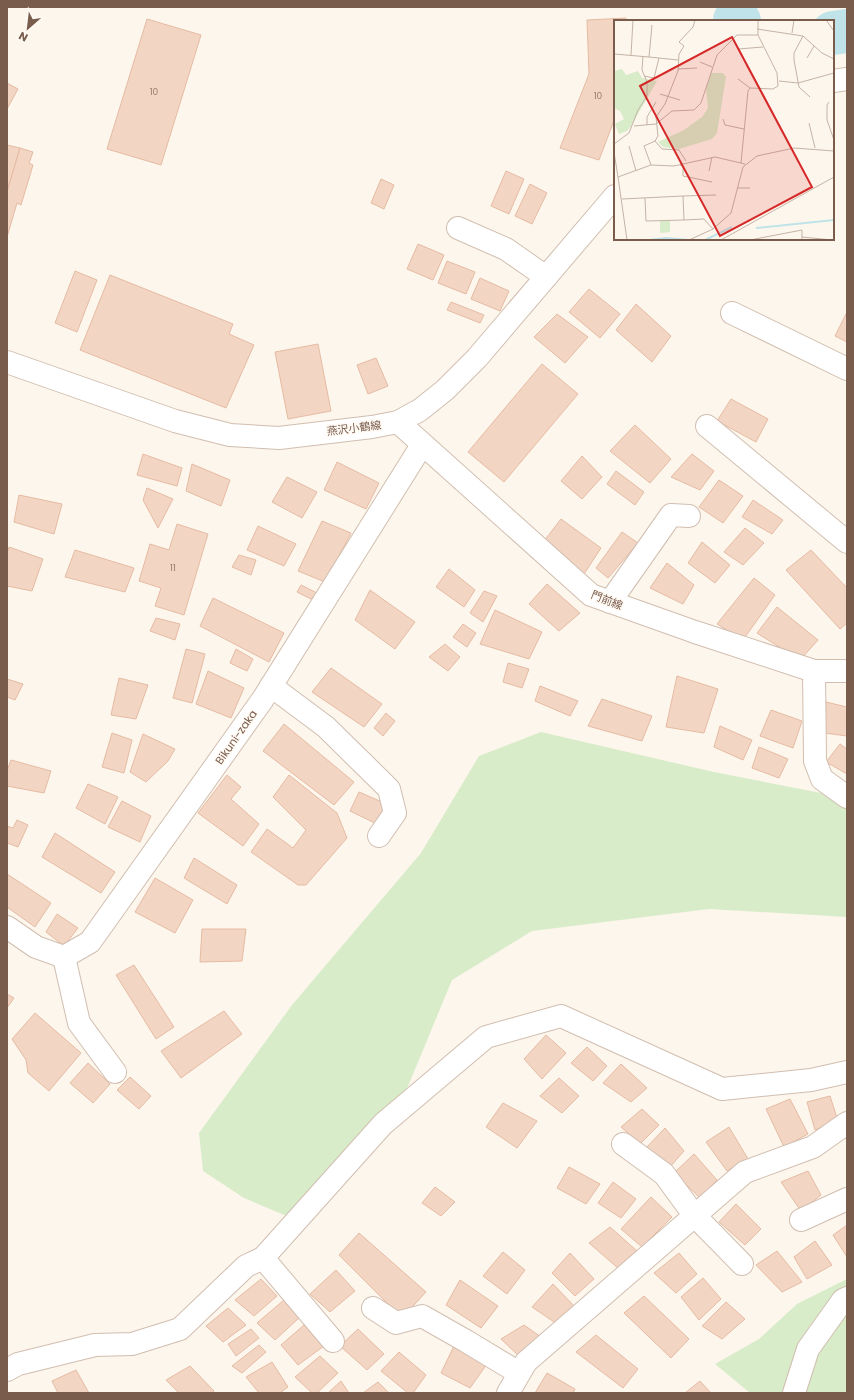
<svg xmlns="http://www.w3.org/2000/svg" width="854" height="1400" viewBox="0 0 854 1400" font-family="Poppins,'Noto Sans JP',sans-serif">
<rect width="100%" height="100%" fill="#fdf6ec"/>
<g fill="#d8ecc9">
<polygon points="541,732 714,772 821,793 847,809 847,917 709,909 532,931 452,980 392,1125 289,1217 244,1198 203,1171 199,1133 292,1005 421,853 479,756"/>
<polygon points="847,1279 847,1393 750,1393 715,1364 759,1339 797,1304"/>
</g>
<g fill="none" stroke-linecap="round" stroke-linejoin="round">
<g stroke="#bfe3e8" stroke-width="44">
<polyline points="735,20 739,21"/>
<polyline points="833,33 847,31"/>
</g>
</g>
<g fill="#f3d5c3" stroke="#e6bba3">
<polygon points="626,18 626,21 615,21 615,118 599,160 560,148 589,74 587,20"/>
<polygon points="147,19 201,35 161,165 107,149"/>
<polygon points="7,83 18,89 7,109"/>
<polygon points="7,145 20,148 7,192"/>
<polygon points="20,148 33,152 29,163 33,165 21,205 17,203 7,237 7,192"/>
<polygon points="506,171 524,179 509,214 491,206"/>
<polygon points="381,179 394,185 384,209 371,203"/>
<polygon points="530,184 547,193 532,224 515,216"/>
<polygon points="418,244 444,255 433,280 407,269"/>
<polygon points="447,261 475,272 466,294 438,283"/>
<polygon points="75,271 97,280 77,332 55,323"/>
<polygon points="110,275 233,324 229,334 254,345 226,408 80,350"/>
<polygon points="480,278 509,291 500,311 471,299"/>
<polygon points="589,289 620,314 600,338 569,312"/>
<polygon points="451,302 484,315 480,323 447,310"/>
<polygon points="636,304 671,336 652,362 616,330"/>
<polygon points="847,312 847,342 835,336"/>
<polygon points="557,314 588,337 565,363 534,337"/>
<polygon points="318,344 331,411 288,419 275,352"/>
<polygon points="376,358 388,386 368,394 357,365"/>
<polygon points="542,364 578,394 504,482 468,452"/>
<polygon points="731,399 768,419 756,442 717,421"/>
<polygon points="635,425 671,459 650,483 610,451"/>
<polygon points="143,454 182,468 177,486 137,475"/>
<polygon points="692,454 714,471 700,490 671,477"/>
<polygon points="582,456 602,477 582,499 561,481"/>
<polygon points="337,462 379,483 366,509 324,490"/>
<polygon points="192,464 230,480 221,506 186,491"/>
<polygon points="616,471 644,492 635,505 607,484"/>
<polygon points="287,477 317,492 302,518 272,502"/>
<polygon points="719,480 743,496 723,523 699,507"/>
<polygon points="147,488 173,499 158,528 143,500"/>
<polygon points="19,495 62,504 54,534 14,522"/>
<polygon points="753,500 783,520 772,534 742,517"/>
<polygon points="561,519 601,548 584,574 544,541"/>
<polygon points="322,521 351,533 325,582 298,571"/>
<polygon points="177,524 208,534 184,615 155,606 161,588 139,581 150,544 169,550"/>
<polygon points="258,526 296,544 284,566 247,550"/>
<polygon points="745,528 764,543 743,565 724,552"/>
<polygon points="622,532 638,543 608,578 596,568"/>
<polygon points="702,542 730,565 715,583 688,563"/>
<polygon points="9,547 43,559 32,591 7,586 7,553"/>
<polygon points="75,550 134,568 125,592 65,577"/>
<polygon points="811,550 847,588 847,623 840,629 786,570"/>
<polygon points="239,555 256,560 251,575 232,567"/>
<polygon points="667,563 694,585 683,604 650,588"/>
<polygon points="449,569 475,590 464,607 436,587"/>
<polygon points="754,578 775,595 743,640 717,624"/>
<polygon points="547,584 580,613 559,631 529,604"/>
<polygon points="301,585 317,593 311,599 297,592"/>
<polygon points="370,590 415,622 395,649 355,620"/>
<polygon points="484,591 497,596 483,622 470,613"/>
<polygon points="213,598 284,633 269,662 200,626"/>
<polygon points="777,607 818,640 800,660 757,633"/>
<polygon points="495,610 542,632 529,659 480,644"/>
<polygon points="156,618 180,624 175,640 150,631"/>
<polygon points="463,624 476,633 467,647 453,637"/>
<polygon points="445,644 460,657 448,671 429,657"/>
<polygon points="186,649 205,654 192,703 173,698"/>
<polygon points="236,649 253,659 247,671 230,663"/>
<polygon points="508,663 529,669 522,688 503,682"/>
<polygon points="331,668 382,704 364,727 312,692"/>
<polygon points="208,671 244,688 231,718 196,704"/>
<polygon points="677,676 718,689 704,733 666,727"/>
<polygon points="119,678 148,685 136,719 111,715"/>
<polygon points="7,679 23,684 15,700 7,697"/>
<polygon points="540,686 578,701 570,716 535,701"/>
<polygon points="602,699 652,716 642,741 588,726"/>
<polygon points="826,702 847,707 847,736 824,733"/>
<polygon points="771,710 802,721 793,748 760,736"/>
<polygon points="386,713 395,721 383,736 374,728"/>
<polygon points="284,724 354,782 334,805 263,751"/>
<polygon points="720,726 752,740 743,760 714,747"/>
<polygon points="112,733 132,740 124,773 102,767"/>
<polygon points="143,734 175,749 168,761 146,782 130,772"/>
<polygon points="840,744 847,749 847,774 826,762"/>
<polygon points="759,747 788,759 779,778 752,768"/>
<polygon points="11,760 51,771 44,793 7,786 7,771"/>
<polygon points="227,775 241,787 231,799 259,824 243,846 198,813"/>
<polygon points="289,775 337,813 347,838 306,885 298,885 251,852 267,829 293,848 306,830 273,797"/>
<polygon points="88,784 118,797 105,824 76,808"/>
<polygon points="359,792 389,805 379,825 350,811"/>
<polygon points="122,801 151,816 140,842 108,827"/>
<polygon points="17,820 28,825 18,847 7,843 7,826 13,828"/>
<polygon points="55,833 115,872 101,893 42,857"/>
<polygon points="194,858 237,885 227,904 184,878"/>
<polygon points="7,874 51,903 35,927 7,907"/>
<polygon points="155,878 193,900 175,933 135,912"/>
<polygon points="57,914 78,928 64,946 46,932"/>
<polygon points="202,929 246,929 242,961 200,962"/>
<polygon points="134,965 174,1027 156,1039 116,975"/>
<polygon points="7,994 14,998 7,1008"/>
<polygon points="224,1011 242,1034 181,1078 161,1051"/>
<polygon points="35,1013 81,1053 49,1091 28,1073 26,1060 12,1039"/>
<polygon points="546,1035 566,1053 542,1079 524,1059"/>
<polygon points="587,1047 607,1066 593,1081 571,1063"/>
<polygon points="88,1063 110,1084 93,1103 70,1083"/>
<polygon points="621,1064 647,1088 631,1102 603,1083"/>
<polygon points="130,1077 151,1096 139,1109 117,1090"/>
<polygon points="559,1078 579,1096 562,1113 540,1096"/>
<polygon points="830,1096 838,1121 815,1130 807,1102"/>
<polygon points="790,1099 808,1134 784,1147 766,1109"/>
<polygon points="503,1103 537,1121 517,1148 486,1127"/>
<polygon points="642,1109 659,1125 640,1144 621,1127"/>
<polygon points="729,1127 748,1159 727,1171 706,1142"/>
<polygon points="665,1128 684,1151 669,1168 644,1150"/>
<polygon points="694,1154 717,1180 700,1198 674,1173"/>
<polygon points="569,1167 600,1184 586,1204 557,1188"/>
<polygon points="808,1171 821,1195 801,1211 781,1182"/>
<polygon points="613,1182 636,1199 621,1218 598,1203"/>
<polygon points="435,1187 455,1202 441,1216 422,1203"/>
<polygon points="651,1197 672,1217 642,1247 621,1229"/>
<polygon points="736,1204 761,1229 745,1245 719,1222"/>
<polygon points="847,1225 847,1257 833,1235"/>
<polygon points="610,1227 637,1251 619,1269 589,1243"/>
<polygon points="359,1233 426,1292 402,1318 339,1255"/>
<polygon points="815,1241 832,1265 807,1279 794,1257"/>
<polygon points="777,1251 802,1282 782,1292 756,1265"/>
<polygon points="503,1252 525,1270 507,1294 483,1276"/>
<polygon points="570,1253 594,1279 575,1296 552,1273"/>
<polygon points="679,1253 697,1274 676,1293 654,1273"/>
<polygon points="336,1270 355,1291 330,1312 310,1294"/>
<polygon points="703,1278 721,1299 699,1320 681,1297"/>
<polygon points="261,1279 277,1296 254,1316 235,1300"/>
<polygon points="460,1280 498,1306 481,1328 446,1305"/>
<polygon points="553,1284 576,1308 557,1324 532,1307"/>
<polygon points="644,1296 689,1339 671,1358 624,1313"/>
<polygon points="284,1300 299,1318 275,1340 257,1323"/>
<polygon points="726,1302 745,1319 722,1339 702,1326"/>
<polygon points="228,1308 246,1325 223,1342 206,1326"/>
<polygon points="304,1325 324,1346 298,1365 281,1345"/>
<polygon points="524,1325 541,1337 520,1357 501,1339"/>
<polygon points="251,1329 259,1338 236,1356 228,1344"/>
<polygon points="358,1329 384,1354 367,1370 340,1346"/>
<polygon points="596,1335 638,1369 623,1388 576,1352"/>
<polygon points="259,1345 266,1352 242,1373 232,1366"/>
<polygon points="454,1346 487,1364 470,1388 441,1373"/>
<polygon points="399,1352 426,1375 413,1393 408,1393 381,1371"/>
<polygon points="320,1356 338,1373 317,1393 312,1393 295,1377"/>
<polygon points="272,1362 288,1387 280,1393 259,1393 246,1377"/>
<polygon points="190,1366 214,1391 212,1393 179,1393 166,1380"/>
<polygon points="76,1370 89,1393 58,1393 52,1381"/>
<polygon points="547,1373 575,1389 573,1393 535,1393"/>
<polygon points="341,1381 349,1393 328,1393"/>
<polygon points="700,1381 711,1393 685,1393"/>
<polygon points="378,1382 389,1393 363,1393"/>
</g>
<g fill="none" stroke-linecap="round" stroke-linejoin="round">
<g stroke="#d1beb0" stroke-width="24">
<g id="minor">
<polyline points="833,81 847,79"/>
<polyline points="458,228 506,249 546,277"/>
<polyline points="732,313 847,369"/>
<polyline points="7,362 175,421 230,435 279,438 372,427 398,422 420,410 445,390 477,358 615,196"/>
<polyline points="398,422 591,595 695,632 814,671 847,671"/>
<polyline points="707,426 847,542"/>
<polyline points="610,602 671,515 689,516"/>
<polyline points="814,671 815,761 822,779 847,797"/>
<polyline points="271,686 326,727 389,789 395,813 379,836"/>
<polyline points="7,927 36,947 64,957 90,942 263,699 422,445"/>
<polyline points="64,957 79,1023 115,1072"/>
<polyline points="623,1144 664,1174 694,1215 742,1264"/>
<polyline points="801,1220 847,1199"/>
<polyline points="263,1258 333,1341"/>
<polyline points="373,1308 396,1323 422,1316 466,1341 519,1373"/>
<polyline points="7,1370 18,1364 95,1345 132,1344 180,1329 246,1266 263,1258 383,1124 486,1037 561,1016 722,1089 811,1080 847,1072"/>
<polyline points="508,1393 526,1362 745,1172 813,1147 847,1123"/>
<polyline points="794,1393 808,1349 843,1300 847,1298"/>
</g>
</g>
<use href="#minor" stroke="#fff" stroke-width="22"/>
</g>
<g text-anchor="middle" dominant-baseline="central" stroke-width="3" stroke-linejoin="round" paint-order="stroke">
<g font-size="9" fill="#987a6a">
<text x="154" y="92">10</text>
<text x="598" y="96">10</text>
<text x="173" y="568">11</text>
</g>
<g font-size="11" fill="#7a5c4d" stroke="#fffaf3">
<text transform="translate(354 428) rotate(-7)">燕沢小鶴線</text>
<text transform="translate(607 600) rotate(22)">門前線</text>
<text transform="translate(236 737) rotate(-55)">Bikuni-zaka</text>
</g>
</g>
<g transform="translate(614 20)">
<rect width="220" height="220" fill="#fdf6ec"/>
<path d="M8 49 12 55 24 51 28 58 43 61 17 106 13 111 5 114 1 104 10 99 6 91 0 88V51ZM97 53H109L112 57 103 113 98 119 65 129 49 127 44 122 70 110 88 97 94 88 92 69ZM46 201H56V212L46 213Z" fill="#d8ecc9"/>
<path fill="none" stroke="#bfe3e8" stroke-width="2" d="M142 208 220 200M35 220 52 218 75 220M91 220 118 207"/>
<path fill="none" stroke="#c5b3a7" stroke-width="1" d="M212 0 220 11M143 9 189 16M178 13 180 0M124 29 149 27M0 34 35 37 38 5M17 35 19 0M35 37 64 40M193 38 200 26M86 42 98 47M64 49 83 48M30 56 40 58 45 38M124 59 136 68M165 61 184 63 220 53M46 74 66 80M196 77 185 67 180 40V33L189 16 208 33 220 39M215 82 213 85V100L220 120M109 99 111 105 130 109M195 103 201 128M33 105V97L42 82M20 106 42 104 58 91 80 90 87 83 103 35 123 15H144M0 124 15 113 24 90 33 76V62L28 50 29 36M15 126 22 151M0 132 4 157M72 141 65 130 48 129 41 121 44 116 42 97 51 84 64 51 65 34 70 26 65 22 79 7 81 0M127 143 134 71 136 68 159 69 164 66 163 53 144 15V0M37 145 30 126 41 121M66 145 69 147V156L98 162M95 151 98 137M123 168H136M31 178 32 201 70 200M8 179 69 176M99 209 90 199 70 200 69 176 102 175M188 219V217L218 220M13 220 4 157 37 145 60 146 101 137 131 144M75 220 99 209 117 193 129 147 143 136 180 128 220 131M107 220 220 157M136 220 188 210V217"/>
<path fill="#d62828" fill-opacity="0.15" stroke="#d62828" stroke-width="2" d="M118 17 198 167 106 216 26 66Z"/>
<rect width="220" height="220" fill="none" stroke="#7a5c4d" stroke-width="2"/>
</g>
<rect width="854" height="1400" fill="none" stroke="#7a5c4d" stroke-width="16"/>
<g transform="translate(28 28) rotate(208)" stroke="#fffaf3" stroke-width="3" paint-order="stroke">
<path d="M0-3L7 15L0 10L-7 15Z" fill="#7a5c4d"/>
<text y="-6" font-size="11" font-weight="bold" text-anchor="middle" fill="#7a5c4d">N</text>
</g>
</svg>
